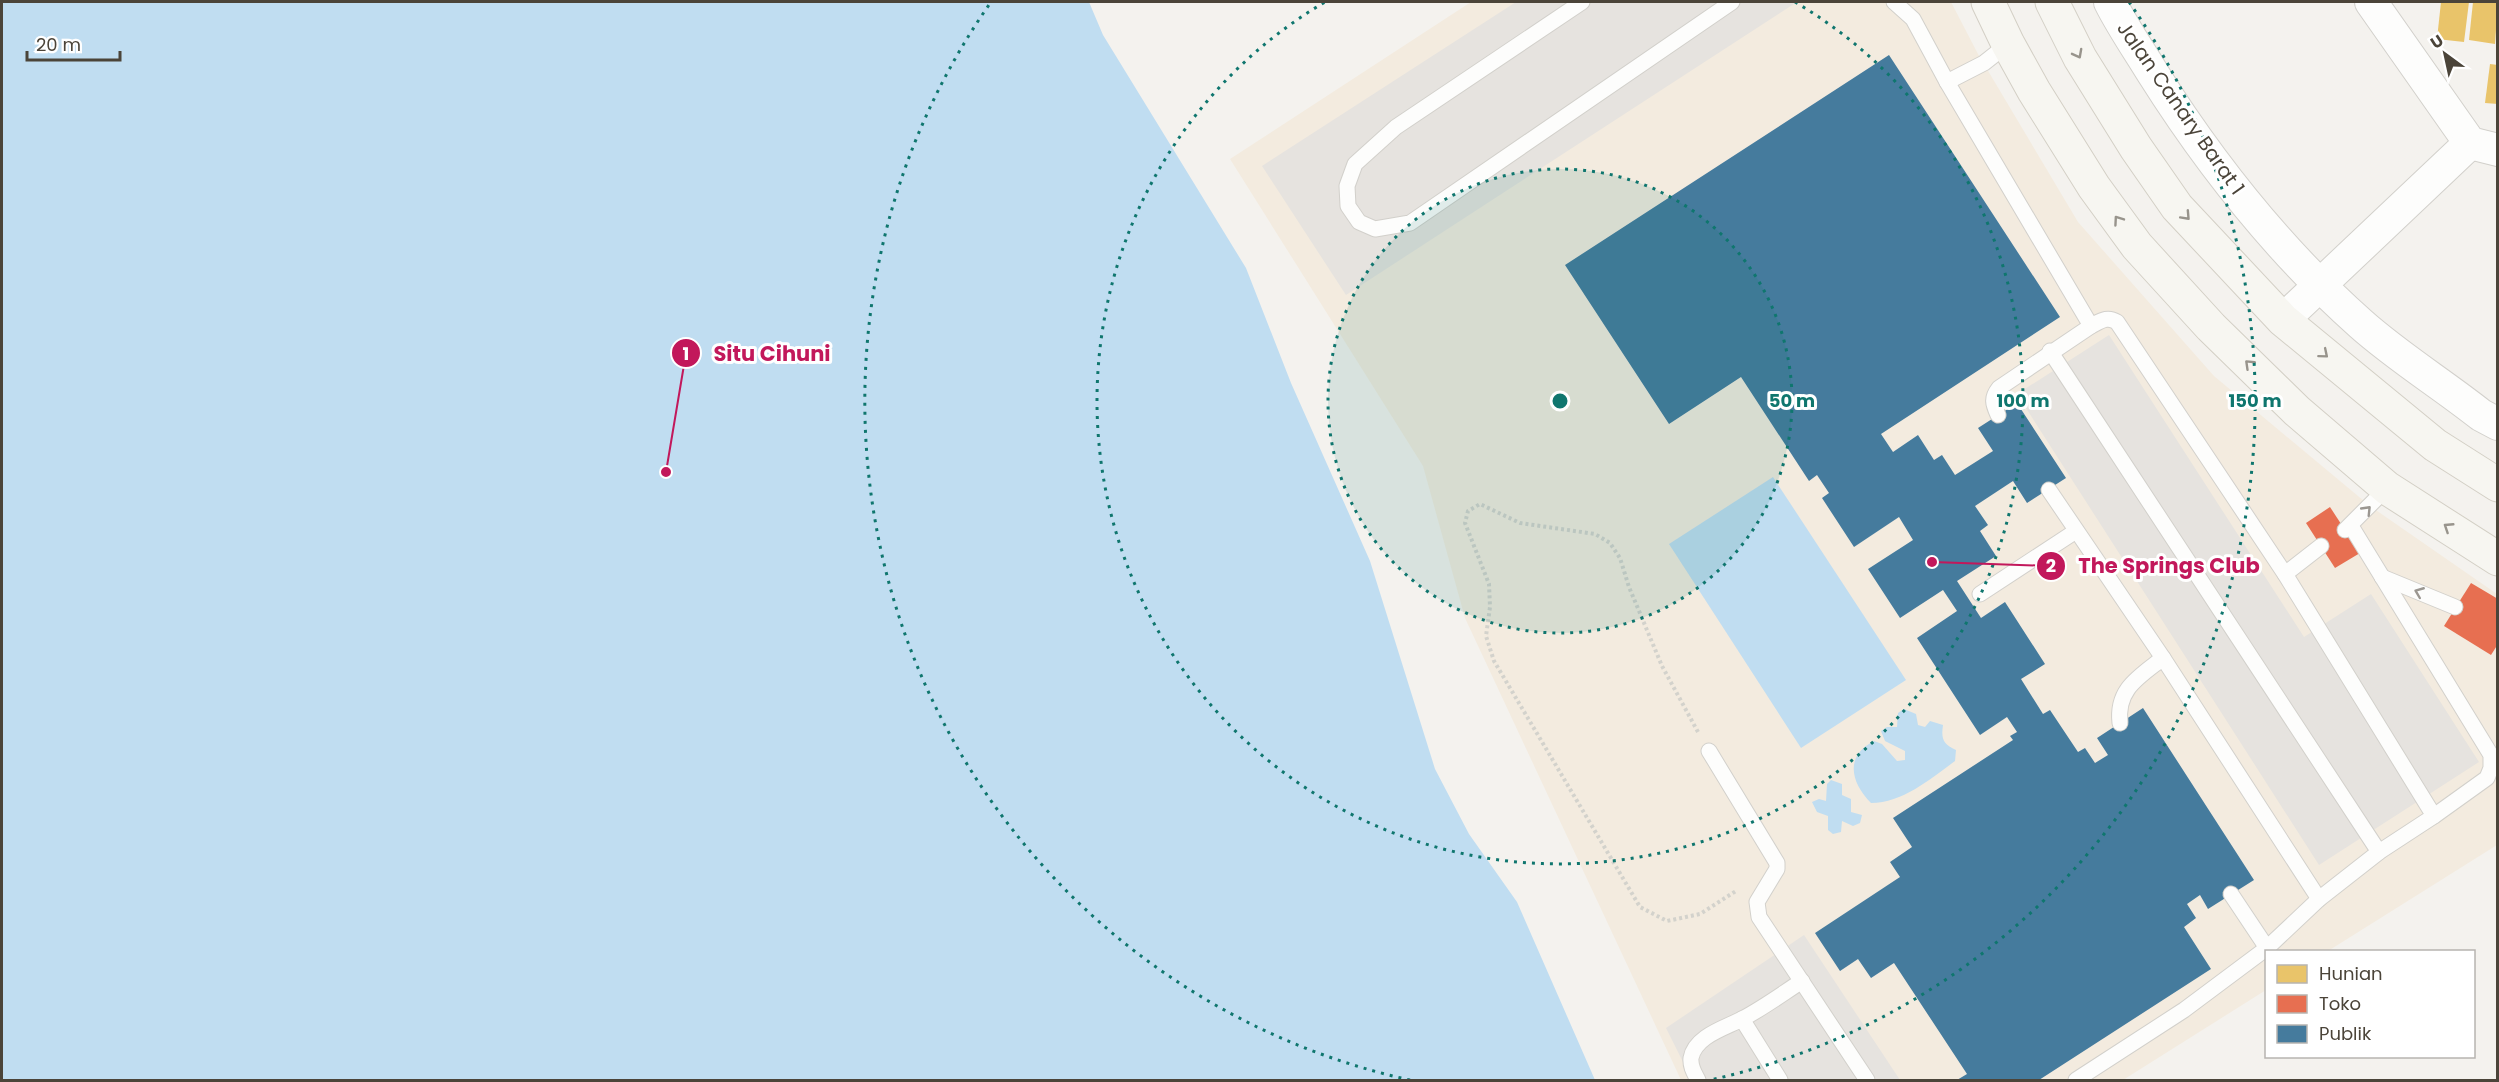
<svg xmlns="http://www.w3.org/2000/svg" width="2499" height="1082" viewBox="0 0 2499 1082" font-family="Poppins,sans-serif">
<rect width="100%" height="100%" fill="#f4f2ee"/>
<polygon fill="#f3ebdf" points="1471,2 1951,2 1978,54 2078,222 2214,376 2370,506 2497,594 2497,845 2328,951 2266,952 2266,990 2123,1080 1681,1080 1465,618 1423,466 1230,159"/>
<g fill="#e6e3df">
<polygon points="1516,2 1797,2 1346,295 1262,166"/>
<polygon points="2109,335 2304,637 2371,594 2479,762 2319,865 2017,394"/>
<polygon points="1804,935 1900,1080 1692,1080 1666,1028"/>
</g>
<g fill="#c0ddf1">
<polygon points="2,2 1089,2 1103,35 1246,268 1291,383 1370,561 1435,769 1469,834 1517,902 1595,1080 2,1080"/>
<polygon points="1773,477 1906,680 1801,748 1669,544"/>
<path d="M1904 709 1916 714 1918 725 1925 727 1930 721 1943 725C1941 739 1943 744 1956 750L1955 761C1930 779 1903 803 1871 803 1851 783 1844 756 1874 741L1882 744 1897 761 1905 760V751L1885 741 1881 731 1887 727H1897L1898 713Z"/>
<polygon points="1831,780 1842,784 1842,795 1851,799 1851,812 1862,815 1860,823 1853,826 1842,821 1841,832 1833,834 1828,830 1828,816 1817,812 1812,802 1819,799 1826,801 1827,784"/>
</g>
<g fill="#e9c46a">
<polygon points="2441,2 2469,2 2464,42 2437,39"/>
<polygon points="2473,2 2498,2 2495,44 2469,40"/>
<polygon points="2490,64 2498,65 2498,104 2485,103"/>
</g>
<g fill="#e76f51">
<polygon points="2330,507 2360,553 2335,568 2306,523"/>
<polygon points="2471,583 2498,599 2498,644 2491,655 2444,626"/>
</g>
<polygon fill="#457b9d" points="1889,55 2060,317 1881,434 1893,452 1918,435 1934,460 1942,455 1955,475 1993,451 1978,428 2017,403 2066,478 2027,503 2013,481 1975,506 1988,525 1980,531 1996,556 1957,581 1981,618 2005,602 2045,664 2021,679 2043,714 2050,710 2078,752 2085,748 2095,763 2108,755 2097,738 2143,708 2254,880 2208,909 2200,895 2187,904 2196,918 2184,927 2211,969 2039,1080 1957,1080 1967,1074 1894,963 1871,978 1858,959 1840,971 1815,933 1900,877 1890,862 1912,847 1893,818 2013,740 2010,736 2017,732 2007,717 1980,735 1917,638 1957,611 1943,590 1900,618 1868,569 1913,540 1899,517 1854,547 1822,498 1829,493 1817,475 1809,481 1741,377 1669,424 1565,265"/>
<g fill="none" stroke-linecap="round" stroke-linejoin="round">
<g stroke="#d2d0cb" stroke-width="17">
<g id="service">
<polyline points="1582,2 1396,127 1355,164 1347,186 1348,206 1359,222 1375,229 1410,223 1732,2"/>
<polyline points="1894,2 1913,19 1947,82 2091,326"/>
<polyline points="1947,82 1984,63 2008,44"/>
<polyline points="2050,351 2379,852"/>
<path d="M1998 415C1993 404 1991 398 1999 388L2091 326C2101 321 2107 316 2117 322L2285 574 2434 816 2379 852 2319 899 2267 948 2184 1010 2076 1080"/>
<polyline points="2049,490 2163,658 2319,899"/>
<polyline points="2351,526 2491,755 2491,768 2487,778 2434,816"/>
<polyline points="2345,530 2387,488"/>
<polyline points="2285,574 2321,546"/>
<polyline points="2382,577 2455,607"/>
<polyline points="1980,594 2076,531"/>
<path d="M2120 723C2116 689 2139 677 2163 658"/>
<polyline points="1709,751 1777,863 1777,869 1757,902 1759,917 1867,1080"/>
<polyline points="2231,894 2267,948"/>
<polyline points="1742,1019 1780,1080"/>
<path d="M1698 1080C1695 1074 1690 1067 1691 1058 1695 1036 1725 1028 1742 1019 1763 1008 1782 994 1802 981"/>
</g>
</g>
<g stroke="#d2d0cb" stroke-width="34">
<g id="minor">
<path d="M2110 2C2122 26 2138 49 2152 72 2210 164 2279 251 2361 324 2398 357 2442 384 2481 415L2498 424"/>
<polyline points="2371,2 2470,143 2498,150"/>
<polyline points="2283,320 2470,143"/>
</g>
</g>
<g stroke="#d3cfc5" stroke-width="35">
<g id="secondary">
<polyline points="1988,2 2008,44 2034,91 2094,187 2137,246 2211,327 2297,411 2387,488 2498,559"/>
<polyline points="2052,2 2080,58 2136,148 2177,207 2283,320 2435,445 2498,485"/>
</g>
</g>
<polyline stroke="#d3d2cc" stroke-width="4" stroke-dasharray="3 3" stroke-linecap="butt" points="1698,732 1662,666 1629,587 1620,558 1610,543 1595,534 1520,523 1480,504 1468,511 1465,523 1489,584 1490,607 1486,636 1494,661 1640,907 1667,921 1700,914 1736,891"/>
<use href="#service" stroke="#fdfdfc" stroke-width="15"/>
<use href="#minor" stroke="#fdfdfc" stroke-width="32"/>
<use href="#secondary" stroke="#f7f6f1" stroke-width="33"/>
</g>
<defs><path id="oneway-chevron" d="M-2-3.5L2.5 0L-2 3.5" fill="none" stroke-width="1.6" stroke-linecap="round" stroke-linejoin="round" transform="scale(1.5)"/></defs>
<g stroke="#98948c">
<use href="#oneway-chevron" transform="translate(2078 54) rotate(62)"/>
<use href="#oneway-chevron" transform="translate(2186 216) rotate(47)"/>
<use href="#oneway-chevron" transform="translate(2118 220) rotate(-125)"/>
<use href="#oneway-chevron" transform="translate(2324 354) rotate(40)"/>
<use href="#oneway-chevron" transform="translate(2249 364) rotate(-136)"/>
<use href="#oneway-chevron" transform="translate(2448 527) rotate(-147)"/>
</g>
<g stroke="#9b9791">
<use href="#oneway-chevron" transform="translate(2367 510) rotate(-46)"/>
<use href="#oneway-chevron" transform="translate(2419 592) rotate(-158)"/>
</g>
<circle cx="1560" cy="401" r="232" fill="#0f766e" fill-opacity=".12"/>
<g fill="none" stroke="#0f766e" stroke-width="3" stroke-dasharray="3 6">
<circle cx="1560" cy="401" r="232"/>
<path d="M1795 2A463 463 0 1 1 1325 2"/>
<path d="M1410 1080A695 695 0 0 1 991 2M2129 2A695 695 0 0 1 1710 1080"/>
</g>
<g text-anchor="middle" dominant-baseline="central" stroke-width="6" stroke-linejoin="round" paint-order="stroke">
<g font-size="20" fill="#4b4439" stroke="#fff">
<text transform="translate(2181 108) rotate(55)">Jalan Canary Barat 1</text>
</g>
</g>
<circle cx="1560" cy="401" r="9" fill="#0f766e" stroke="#fff" stroke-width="3"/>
<g font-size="18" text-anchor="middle" font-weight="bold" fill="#0f766e" stroke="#fff" stroke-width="6" stroke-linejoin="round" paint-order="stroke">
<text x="1792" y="407">50 m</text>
<text x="2023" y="407">100 m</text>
<text x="2255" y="407">150 m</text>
</g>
<path fill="none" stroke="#c2185b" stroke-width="2" d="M666 472L686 353M1932 562L2051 566"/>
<g fill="#c2185b" stroke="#fff" stroke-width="2">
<circle cx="666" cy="472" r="6"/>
<circle cx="1932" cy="562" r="6"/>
<circle cx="686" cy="353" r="15"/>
<circle cx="2051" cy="566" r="15"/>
</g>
<g font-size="18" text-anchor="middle" font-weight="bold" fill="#fff">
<text x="686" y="360">1</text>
<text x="2051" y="572">2</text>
</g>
<g font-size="21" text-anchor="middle" font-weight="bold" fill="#c2185b" stroke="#fff" stroke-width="6" stroke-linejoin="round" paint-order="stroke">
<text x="772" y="361">Situ Cihuni</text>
<text x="2169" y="573">The Springs Club</text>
</g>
<rect width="2499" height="1082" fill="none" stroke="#4b4439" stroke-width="6"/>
<rect x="2265" y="950" width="210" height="108" fill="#ffffff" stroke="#b7b4b0" stroke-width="1.5"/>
<rect x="2277" y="965" width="30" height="18" fill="#e9c46a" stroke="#b7b4b0" stroke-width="1.5"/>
<text x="2319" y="980" font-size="18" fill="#4b4439">Hunian</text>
<rect x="2277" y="995" width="30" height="18" fill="#e76f51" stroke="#b7b4b0" stroke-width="1.5"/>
<text x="2319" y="1010" font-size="18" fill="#4b4439">Toko</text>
<rect x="2277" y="1025" width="30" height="18" fill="#457b9d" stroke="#b7b4b0" stroke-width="1.5"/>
<text x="2319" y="1040" font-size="18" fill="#4b4439">Publik</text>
<g transform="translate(2445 54) rotate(327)" stroke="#ffffff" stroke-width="4.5" paint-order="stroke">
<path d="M0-4.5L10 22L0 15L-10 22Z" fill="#4b4439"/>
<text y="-9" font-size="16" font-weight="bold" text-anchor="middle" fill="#4b4439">U</text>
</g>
<path d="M27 51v9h93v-9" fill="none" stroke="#4b4439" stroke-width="3"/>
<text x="36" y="51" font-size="18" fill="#4b4439" stroke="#ffffff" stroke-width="4.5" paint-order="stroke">20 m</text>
</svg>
